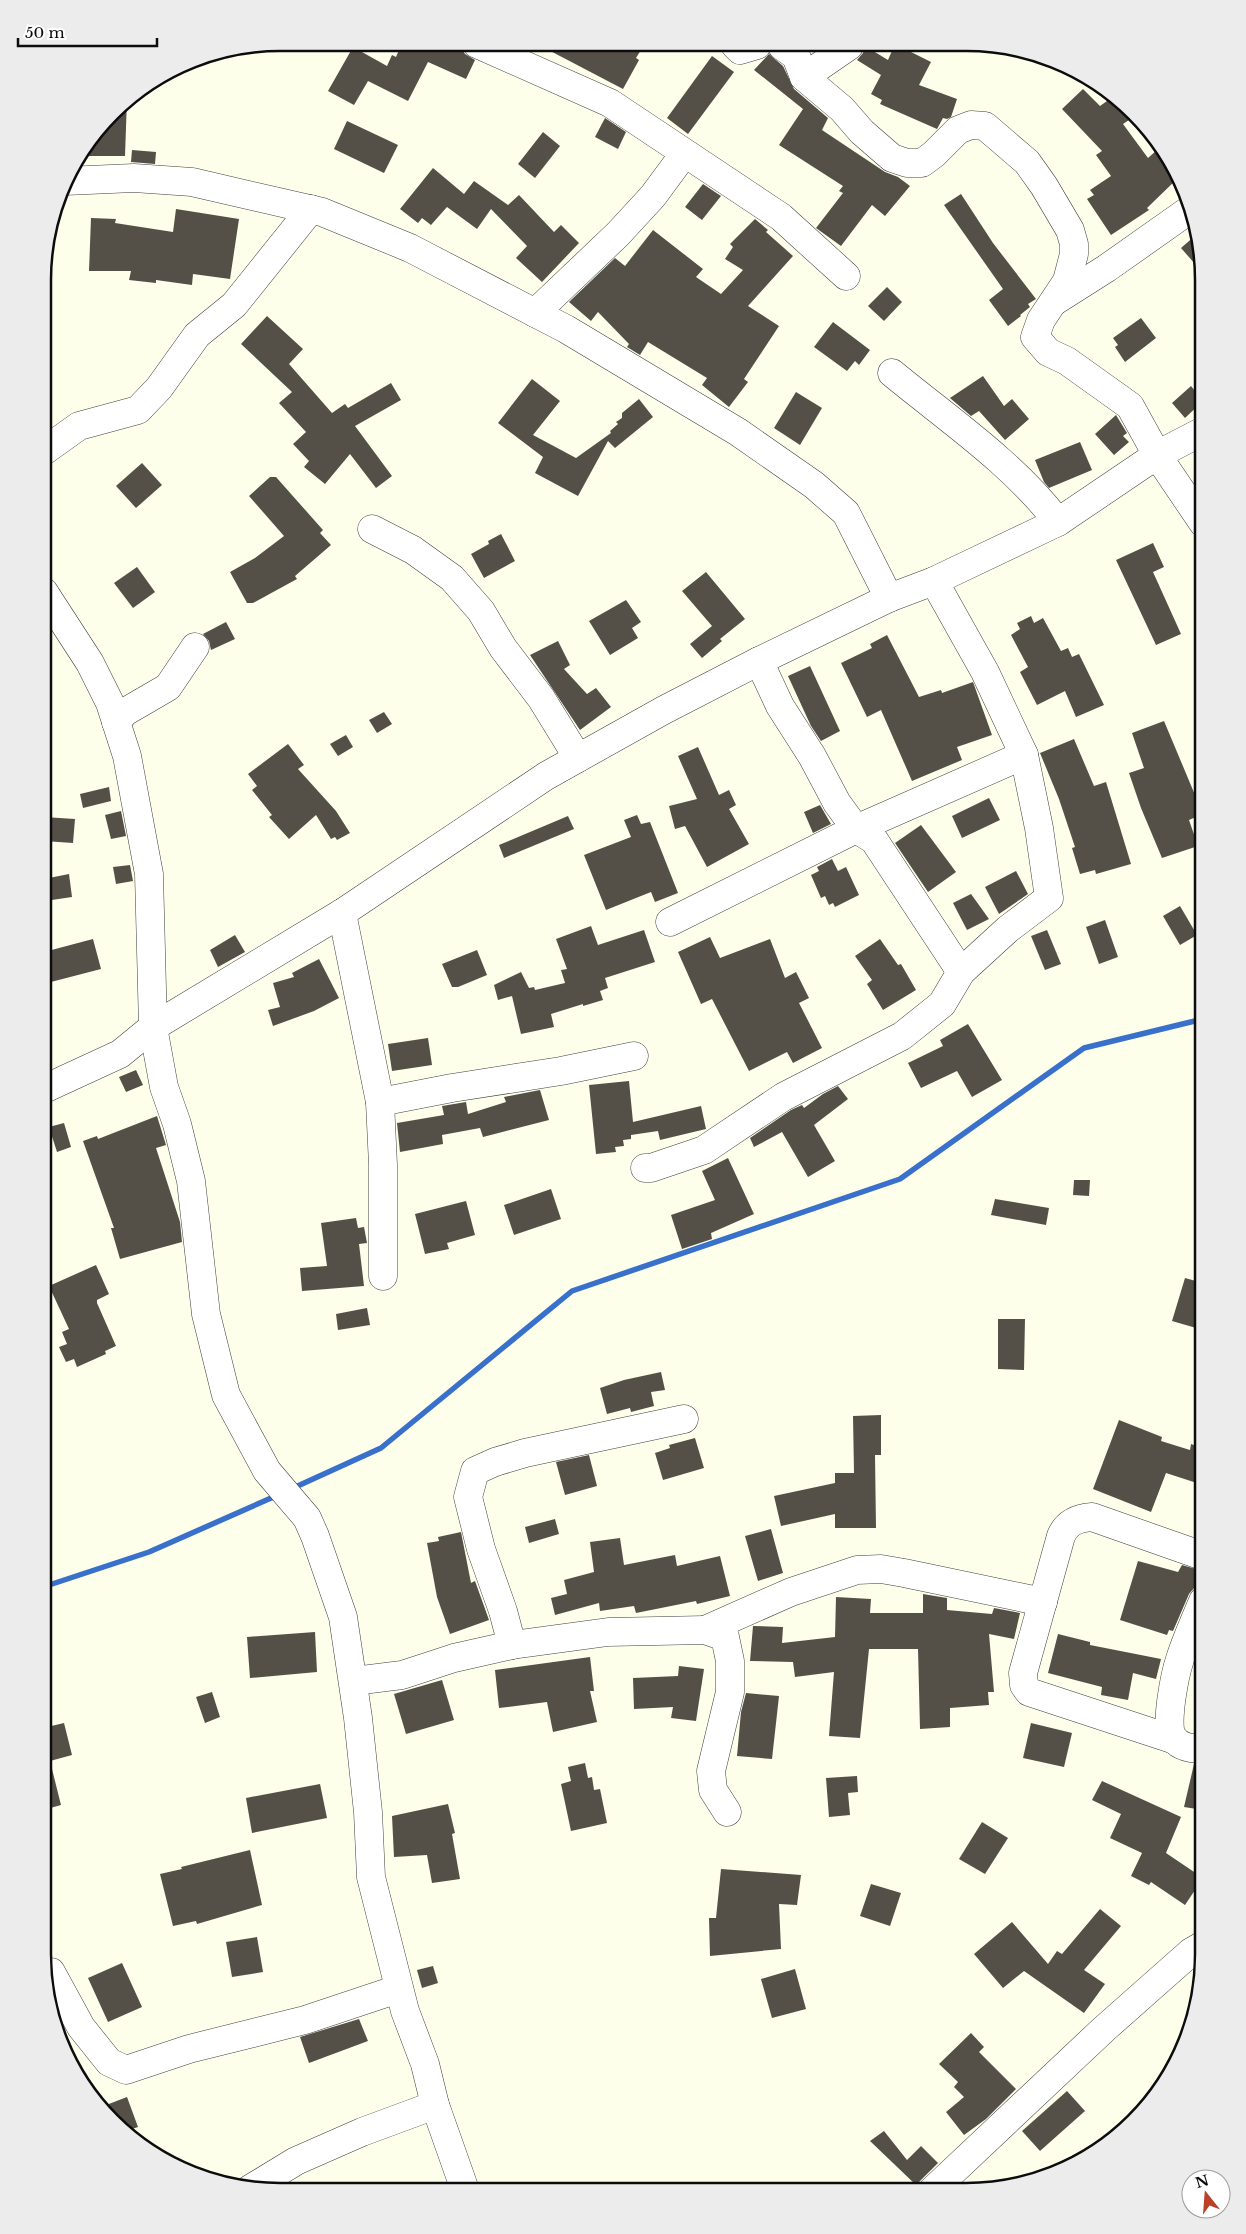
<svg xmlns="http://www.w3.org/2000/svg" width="1246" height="2234" viewBox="0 0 1246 2234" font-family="'Libre Baskerville',serif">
<rect width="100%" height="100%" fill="#feffeb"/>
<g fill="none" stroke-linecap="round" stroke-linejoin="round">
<g stroke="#3870cb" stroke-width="5.5">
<polyline points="291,1489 381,1448 572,1291 900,1179 1084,1048 1203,1019"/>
<polyline points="43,1587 149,1552 278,1495"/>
</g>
</g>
<g fill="#545048">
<polygon points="402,43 459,44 465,54 475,60 466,79 428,62 408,101 368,81 354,105 328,91 353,47 387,66 392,55 396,57"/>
<polygon points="537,44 614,45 644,45 636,58 639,60 623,89"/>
<polygon points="865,46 888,60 894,46 899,46 931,62 919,85 957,99 951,117 947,119 943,118 937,129 880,104 882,100 871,94 881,75 857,60 863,53"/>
<polygon points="769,54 783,66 794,89 828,118 822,130 885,172 898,177 910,186 885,216 872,205 841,246 816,228 843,193 839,191 843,186 779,145 803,109 754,70"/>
<polygon points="712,56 734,72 688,134 667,118"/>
<polygon points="1083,89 1100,106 1114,96 1122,101 1135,116 1123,124 1148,158 1157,150 1174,169 1178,178 1147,208 1149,210 1111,235 1087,199 1094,195 1090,190 1111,176 1096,155 1102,151 1062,109"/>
<polygon points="127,99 125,156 82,156 123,102"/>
<polygon points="605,118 626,132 618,149 595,137"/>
<polygon points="347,121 398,145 384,173 334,149"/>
<polygon points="543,132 560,146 535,178 518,164"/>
<polygon points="132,150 156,152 155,164 131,162"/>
<polygon points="433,168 464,194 474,181 508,205 519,195 554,232 561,225 579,243 542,282 516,258 527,246 491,209 477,229 447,207 431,225 422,218 418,223 400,209"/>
<polygon points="703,184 721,196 702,220 685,207"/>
<polygon points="961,194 993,243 1036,299 1028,304 1030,307 1020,315 1021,316 1008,326 989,300 1003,289 944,205"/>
<polygon points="176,209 239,219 230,279 193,274 192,285 156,280 156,283 129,280 131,271 89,271 91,218 116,219 115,223 173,232"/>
<polygon points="755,219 768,230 766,232 793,256 748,306 779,326 744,379 748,382 729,407 702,385 707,378 648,342 640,355 627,347 629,344 598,312 591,321 569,302 615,258 625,266 653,230 703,269 696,277 721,294 743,270 725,259 733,247 730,244"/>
<polygon points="1196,235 1198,247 1202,272 1181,248"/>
<polygon points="887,287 902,302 884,321 868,306"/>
<polygon points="267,316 303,349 289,364 332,413 345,404 348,408 391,383 401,400 355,426 392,476 376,488 350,454 325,484 304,467 309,461 293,444 306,432 279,403 292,392 241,344"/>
<polygon points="1141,318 1156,338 1125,362 1115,347 1118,345 1113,338"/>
<polygon points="833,322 870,350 859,365 855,361 847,371 814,347"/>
<polygon points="983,376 1004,406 1012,399 1029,419 1005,440 979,411 971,416 950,398"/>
<polygon points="532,379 560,401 533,435 576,458 611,433 610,431 618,424 616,422 622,418 622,413 639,399 653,417 615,448 608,441 578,496 535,473 543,457 498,423"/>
<polygon points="1191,386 1203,401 1185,418 1172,403"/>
<polygon points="796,392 822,408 800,445 774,428"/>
<polygon points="1116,415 1127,433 1123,436 1129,442 1114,455 1095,434"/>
<polygon points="1080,442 1092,470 1049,488 1044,482 1035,460"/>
<polygon points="142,463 162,485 136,508 116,486"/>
<polygon points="270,477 276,477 323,530 320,533 331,545 295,576 297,579 253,603 247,603 230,572 255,558 284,536 249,496"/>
<polygon points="501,534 515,561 484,578 471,554 489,544 488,541"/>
<polygon points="1153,543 1164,567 1153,572 1181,634 1156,645 1116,560"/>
<polygon points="137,567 155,592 133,608 114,583"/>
<polygon points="706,572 745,619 720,639 722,641 702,658 690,644 712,626 682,591"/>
<polygon points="626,600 641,622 632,628 638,638 610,655 589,621"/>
<polygon points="1031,616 1034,623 1043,618 1061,651 1068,648 1072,657 1079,654 1104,705 1076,717 1065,691 1037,705 1020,672 1028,667 1011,635 1020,629 1017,623"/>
<polygon points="226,622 235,639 211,650 209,641 203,634"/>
<polygon points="887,635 919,697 941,690 942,693 973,682 992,735 957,747 962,760 912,781 881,710 867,717 841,663 872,648 870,644"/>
<polygon points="558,641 570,665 564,669 587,694 596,688 611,707 580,730 530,655"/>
<polygon points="810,666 840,731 821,741 811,726 788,676"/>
<polygon points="384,712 392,724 377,733 369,720"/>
<polygon points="1164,721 1203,814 1189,820 1198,846 1162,858 1141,808 1129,773 1144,768 1132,733"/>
<polygon points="346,735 353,747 338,756 330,744"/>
<polygon points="1074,739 1094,786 1106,782 1131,864 1096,874 1095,870 1080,874 1072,848 1075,847 1059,799 1040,753"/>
<polygon points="288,744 304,765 298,769 336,811 350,833 337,840 335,837 331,839 316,815 289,839 269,817 272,815 252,790 257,786 248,774"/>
<polygon points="698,747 719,795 729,790 736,805 729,809 749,844 707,867 685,826 675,829 669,806 697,799 678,756"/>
<polygon points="109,787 111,801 83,808 80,794"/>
<polygon points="989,798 1000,820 962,838 952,816"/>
<polygon points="820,805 831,824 813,833 804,812"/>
<polygon points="121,811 126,836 111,839 105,815"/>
<polygon points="637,815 641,824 650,822 678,893 655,902 651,892 606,910 584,855 631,837 624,820"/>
<polygon points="568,816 574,829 504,858 499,845"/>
<polygon points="44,817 75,819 73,843 44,841"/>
<polygon points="921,825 956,872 928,892 895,843"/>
<polygon points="832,859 838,871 846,867 859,895 835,907 833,903 829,905 825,896 821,898 811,875 819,871 817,867"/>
<polygon points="130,865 133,881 116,884 113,867"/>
<polygon points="1016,871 1028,894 999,914 985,887"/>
<polygon points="69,874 72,897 45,901 44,879"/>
<polygon points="971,894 989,919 967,930 953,903"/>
<polygon points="1180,906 1197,935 1180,945 1163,916"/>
<polygon points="1105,920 1118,957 1099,964 1086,927"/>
<polygon points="591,926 598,945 644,930 655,962 605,978 608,988 600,991 603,1000 583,1006 583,1004 551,1014 554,1027 521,1034 512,996 498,1000 494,985 521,972 529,988 534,987 535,990 565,983 561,970 567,969 556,939"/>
<polygon points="1047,930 1061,964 1045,970 1031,936"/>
<polygon points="235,935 245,952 218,967 210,950"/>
<polygon points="710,937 720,958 770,939 785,978 796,972 809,998 799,1003 822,1048 793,1063 787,1052 749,1071 712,999 701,1004 678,952"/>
<polygon points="93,939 101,969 47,983 44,969 44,952"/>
<polygon points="880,939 898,965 901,964 916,990 883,1010 867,984 872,980 855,956"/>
<polygon points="477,950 487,975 458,987 452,987 442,964"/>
<polygon points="319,959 339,998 314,1011 273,1026 268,1010 280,1007 273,983 294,977 292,973"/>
<polygon points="968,1024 1002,1080 972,1097 957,1071 921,1088 908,1063 943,1046 940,1040"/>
<polygon points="428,1038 432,1065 392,1071 388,1044"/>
<polygon points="136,1070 143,1085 126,1092 119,1077"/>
<polygon points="629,1081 633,1122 701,1106 706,1129 660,1140 658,1131 631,1135 631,1139 623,1140 624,1146 615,1147 616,1152 596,1154 589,1085"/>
<polygon points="838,1086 848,1099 814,1125 835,1161 808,1177 782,1132 754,1147 750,1138 791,1110 802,1105 804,1108 823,1094"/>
<polygon points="540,1090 549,1120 483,1137 480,1128 442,1135 443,1144 400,1152 397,1123 444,1115 442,1106 466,1102 468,1114 506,1102 504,1097"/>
<polygon points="157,1116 166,1145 156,1148 180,1222 182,1242 120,1259 111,1228 114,1228 83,1141 97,1136 98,1139"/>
<polygon points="64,1123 71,1147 57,1152 49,1127"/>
<polygon points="728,1158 754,1214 711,1233 712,1239 682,1249 671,1215 715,1200 702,1171"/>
<polygon points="1074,1180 1090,1180 1089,1196 1073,1195"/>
<polygon points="551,1189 561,1219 514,1235 504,1205"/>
<polygon points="995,1199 1049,1208 1046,1225 991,1215"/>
<polygon points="466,1201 475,1235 447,1243 449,1249 425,1254 415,1214"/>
<polygon points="356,1218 358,1228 364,1227 367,1243 359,1244 364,1286 302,1291 300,1268 327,1266 321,1223"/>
<polygon points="96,1265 109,1294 97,1300 97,1303 116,1346 105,1351 106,1354 77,1367 74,1359 66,1362 59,1347 67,1344 62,1332 69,1329 49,1286"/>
<polygon points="1185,1278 1203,1283 1203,1330 1172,1321"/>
<polygon points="367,1308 370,1325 338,1330 336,1314"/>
<polygon points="998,1319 1025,1319 1024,1370 998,1369"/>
<polygon points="661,1372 665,1390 651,1392 654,1406 631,1412 630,1408 607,1414 600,1388 624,1380"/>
<polygon points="881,1415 881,1455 875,1455 876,1528 835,1528 835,1514 781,1526 774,1496 835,1483 835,1473 854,1473 853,1416"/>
<polygon points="1119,1420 1162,1437 1161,1441 1190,1450 1191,1444 1203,1448 1203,1485 1166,1473 1151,1512 1093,1489"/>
<polygon points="695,1438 704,1468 663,1480 655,1453 670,1448 669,1445"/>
<polygon points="589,1455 597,1486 565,1495 556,1462"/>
<polygon points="555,1519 559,1534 529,1543 525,1527"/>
<polygon points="771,1529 783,1573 758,1581 745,1536"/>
<polygon points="461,1532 471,1583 475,1581 489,1620 450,1634 437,1597 427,1543 439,1541 438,1537"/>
<polygon points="620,1538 624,1565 675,1555 677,1566 720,1556 730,1596 697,1604 696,1601 636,1613 634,1606 600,1611 599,1603 555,1615 551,1598 567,1594 564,1580 594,1572 590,1542"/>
<polygon points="1138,1561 1178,1572 1182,1565 1203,1571 1202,1586 1194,1588 1189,1594 1173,1631 1169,1630 1167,1635 1120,1620"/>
<polygon points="923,1594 947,1598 947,1610 992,1614 994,1608 1020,1613 1014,1639 989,1634 994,1692 988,1692 989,1705 950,1708 950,1727 920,1729 918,1649 869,1649 860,1738 829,1736 834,1672 795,1677 793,1662 750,1661 753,1626 783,1627 782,1643 835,1637 836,1597 871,1599 870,1613 923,1613"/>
<polygon points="315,1632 317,1672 250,1678 247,1637"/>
<polygon points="1058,1634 1090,1642 1090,1645 1161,1659 1156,1679 1133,1673 1128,1700 1101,1695 1102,1687 1048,1673"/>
<polygon points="590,1657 594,1691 590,1691 597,1722 553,1732 547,1702 499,1708 495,1670"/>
<polygon points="679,1666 704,1669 696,1721 671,1718 673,1707 634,1709 633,1678 678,1676"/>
<polygon points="442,1680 454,1720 406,1734 394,1694"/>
<polygon points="212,1692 220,1717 205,1723 196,1697"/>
<polygon points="746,1693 779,1696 772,1759 737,1756 741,1712"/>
<polygon points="64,1723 72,1755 50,1761 61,1805 43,1810 43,1728"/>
<polygon points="1031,1723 1072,1733 1064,1767 1023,1758"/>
<polygon points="585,1763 588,1778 592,1777 594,1790 600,1789 607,1823 571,1831 561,1784 571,1781 568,1767"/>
<polygon points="1194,1764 1203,1765 1203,1810 1184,1807"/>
<polygon points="857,1776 858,1792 848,1793 850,1815 829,1817 826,1778"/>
<polygon points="1102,1781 1181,1817 1166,1853 1203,1878 1185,1905 1151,1882 1149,1885 1131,1876 1142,1853 1110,1838 1121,1814 1092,1800"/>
<polygon points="320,1784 327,1818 252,1833 246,1798"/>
<polygon points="448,1804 455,1833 452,1834 460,1879 432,1883 427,1855 394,1857 392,1816"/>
<polygon points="982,1822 1008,1838 985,1874 959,1859"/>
<polygon points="250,1850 262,1905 197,1924 196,1921 173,1926 160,1874 182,1869 181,1867"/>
<polygon points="721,1869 801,1875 797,1905 779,1904 781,1949 710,1956 709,1918 716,1918"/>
<polygon points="871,1884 901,1893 890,1926 860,1916"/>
<polygon points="1100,1909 1121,1926 1084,1970 1105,1984 1084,2013 1024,1971 1003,1988 974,1954 1012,1922 1048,1964 1057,1951 1062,1954"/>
<polygon points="257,1937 263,1972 232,1977 226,1942"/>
<polygon points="122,1963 142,2007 108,2022 88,1978"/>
<polygon points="433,1966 438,1983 422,1988 417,1970"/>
<polygon points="795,1969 806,2009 772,2018 761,1979"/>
<polygon points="359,2019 368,2041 309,2063 300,2037"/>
<polygon points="971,2033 984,2047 979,2052 1016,2089 986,2119 964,2135 946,2112 964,2097 954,2087 958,2082 939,2064"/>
<polygon points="1067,2091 1085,2111 1040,2151 1022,2131"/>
<polygon points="127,2097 138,2127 123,2132 101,2107"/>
<polygon points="884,2131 907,2160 921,2146 938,2163 916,2185 870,2141"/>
</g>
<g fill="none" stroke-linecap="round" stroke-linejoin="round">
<g stroke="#3f3f3f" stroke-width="29">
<g id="minor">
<polyline points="477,44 610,103 781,217 846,276"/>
<polyline points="735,45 740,50 757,45"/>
<polyline points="782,46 796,56 804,77 842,109 862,132 892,158 907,163 922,163 934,154 958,130 971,125 985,126 1027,162 1044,186 1070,230 1074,244 1074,254 1067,281 1041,320 1035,337 1048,352 1067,361 1130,406 1157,455 1203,523"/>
<polyline points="804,77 849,46"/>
<polyline points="65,181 134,178 192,182 322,212 410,248 566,329 738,432 814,485 846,513 889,598"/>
<polyline points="1055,301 1107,268 1192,208"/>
<polyline points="535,313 618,234 653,196 684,154"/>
<path d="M892 373C949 420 1013 463 1058 522"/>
<polyline points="44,451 79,426 138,410 159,388 197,335 234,305 311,209"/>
<polyline points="372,529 413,550 452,578 481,611 503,648 541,698 578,758"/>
<polyline points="44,592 90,663 110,703 127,756 149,874 153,1027 164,1087 177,1124 191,1181 206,1314 226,1395 267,1471 307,1518 315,1536 343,1617 358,1718 368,1812 371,1877 405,2011 425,2064 435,2105 465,2190"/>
<polyline points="759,661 780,706 812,756 837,803 856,829 874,840 961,972"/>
<polyline points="116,722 125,712 168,687 195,647"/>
<polyline points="342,913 380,1102 383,1165 383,1276"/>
<polyline points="670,922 856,829 1024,755"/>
<polyline points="44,1089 120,1054 153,1027 342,913 546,776 664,710 759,661 889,598 934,581 1058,522 1157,455 1203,431"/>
<polyline points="380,1102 452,1088 561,1071 634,1056"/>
<polyline points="645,1168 651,1168 704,1150 783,1097 902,1036 942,1004 961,972 1008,929 1049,898 1039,828 1024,755 985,672 934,581"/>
<polyline points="705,1630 791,1592 857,1570 881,1569 904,1573 1043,1602"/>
<polyline points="512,1645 503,1611 481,1549 468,1497 475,1471 495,1462 525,1453 684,1419"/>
<polyline points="354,1681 402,1675 454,1658 512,1645 608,1632 705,1630 725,1637 730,1661 730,1692 711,1771 713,1790 727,1812"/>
<path d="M1175 1740 1029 1692 1024 1685 1023 1673 1061 1536C1067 1522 1078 1518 1092 1517L1203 1556"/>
<path d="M1203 1749C1192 1749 1178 1747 1172 1736 1165 1723 1175 1674 1180 1659 1186 1640 1195 1620 1203 1601"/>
<polyline points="51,1972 81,2027 109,2062 126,2070 189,2049 305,2020 398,1989"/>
<polyline points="250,2189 296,2161 362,2132 435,2105"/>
<polyline points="932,2191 1104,2029 1191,1952 1203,1945"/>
</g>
</g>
<use href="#minor" stroke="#fff" stroke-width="28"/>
</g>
<path d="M0 0H1246V2234H0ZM280 51H966A229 229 0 0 1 1195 280V1954A229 229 0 0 1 966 2183H280A229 229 0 0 1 51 1954V280A229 229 0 0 1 280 51Z" fill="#ececec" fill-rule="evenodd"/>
<path fill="none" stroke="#0c0c0c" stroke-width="2.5" d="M280 51H966A229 229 0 0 1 1195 280V1954A229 229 0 0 1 966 2183H280A229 229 0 0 1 51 1954V280A229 229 0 0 1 280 51Z"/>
<g transform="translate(1206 2194) rotate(343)"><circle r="24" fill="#ffffff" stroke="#9e9e9e"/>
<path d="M0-4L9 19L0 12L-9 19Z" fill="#ba4026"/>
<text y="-8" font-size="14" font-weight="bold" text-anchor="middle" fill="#0c0c0c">N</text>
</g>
<path d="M18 38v8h139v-8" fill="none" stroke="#0c0c0c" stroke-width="2.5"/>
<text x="25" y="38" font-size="15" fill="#0c0c0c" stroke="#ffffff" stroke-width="4" paint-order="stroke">50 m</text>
</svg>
